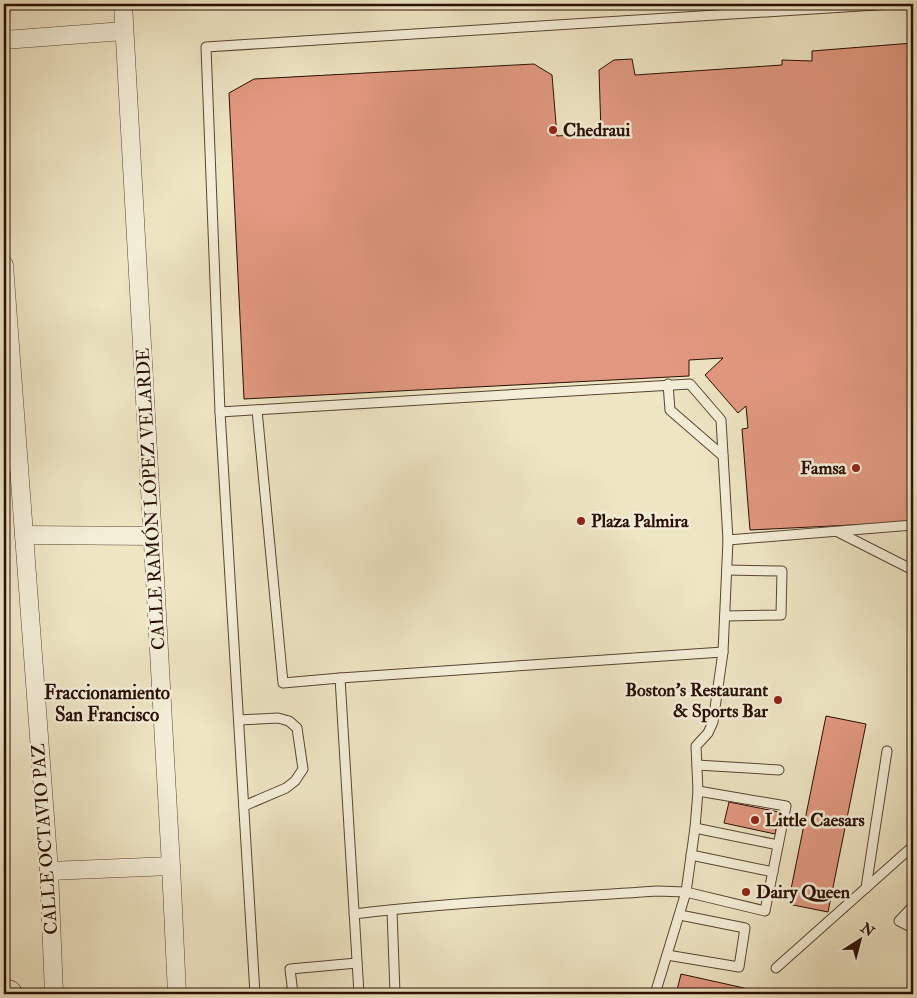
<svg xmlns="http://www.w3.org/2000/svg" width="917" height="998" viewBox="0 0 917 998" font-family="'IM FELL Double Pica',serif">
<rect width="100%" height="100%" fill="#eee5c3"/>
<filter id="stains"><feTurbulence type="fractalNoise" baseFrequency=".004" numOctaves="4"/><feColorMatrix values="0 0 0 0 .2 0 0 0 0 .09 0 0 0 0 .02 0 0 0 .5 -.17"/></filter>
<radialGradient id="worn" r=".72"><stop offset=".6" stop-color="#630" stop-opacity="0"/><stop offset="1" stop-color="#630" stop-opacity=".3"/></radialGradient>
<g fill="#e29880" stroke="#290f02">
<polygon points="913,43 913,522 750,530 742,429 748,428 746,406 738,413 705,375 723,358 689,360 689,376 244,399 229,93 254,79 534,64 552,75 557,136 601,133 599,70 614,60 632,59 635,75 782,65 782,60 812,61 812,51"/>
<polygon points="826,716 866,724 828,912 788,904"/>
<polygon points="729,802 779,812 775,834 724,823"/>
<polygon points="681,974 753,990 752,994 676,994"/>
</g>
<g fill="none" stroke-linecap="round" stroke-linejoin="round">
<g stroke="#5a4432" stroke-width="11">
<g id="lane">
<polyline points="668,384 670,410 723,456"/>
<polyline points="257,410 283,683 340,678 723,652"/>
<path d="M220 412 690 384 721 420 728 540 723 652 713 722 708 733 696 746 698 791 695 828 686 892 657 891C556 898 454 902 354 914"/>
<polyline points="838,532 913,570"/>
<polyline points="728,540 913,525"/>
<polyline points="725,616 781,615 782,571 727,570"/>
<polyline points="340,678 359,994"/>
<polyline points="239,720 278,718 289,721 297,728 303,769 295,781 286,788 244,806"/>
<polyline points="697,765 779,770"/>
<polyline points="695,828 778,845"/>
<polyline points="691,855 773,872"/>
<polyline points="866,888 887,751"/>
<polyline points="913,906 899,921 913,928"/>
<polyline points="392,910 395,994"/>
<polyline points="667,955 739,967 745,928 680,915"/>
<polyline points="776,968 913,846"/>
<polyline points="255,994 220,412 206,47 892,4"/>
<polyline points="293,994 290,969 357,963"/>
<polyline points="655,994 686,892 765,911 786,806 698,791"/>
</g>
</g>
<g stroke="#5a4432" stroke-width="19">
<g id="street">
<polyline points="123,4 171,866 177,994"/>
<polyline points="4,40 124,31"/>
<polyline points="4,265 49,871 54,994"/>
<polyline points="24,535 153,536"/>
<polyline points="49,871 171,866"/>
</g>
</g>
<g stroke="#290f02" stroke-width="29">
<polyline id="primary" points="4,993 8,994"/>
</g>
<use href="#lane" stroke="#f4eed8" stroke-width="9"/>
<use href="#street" stroke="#f4eed8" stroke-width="18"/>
<use href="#primary" stroke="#eee5c3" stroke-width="28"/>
</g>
<g fill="#8f2418" stroke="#f4eed8" stroke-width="2">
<circle cx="553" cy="130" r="5"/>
<circle cx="856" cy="468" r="5"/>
<circle cx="581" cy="521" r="5"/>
<circle cx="778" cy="700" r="5"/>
<circle cx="755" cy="820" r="5"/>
<circle cx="746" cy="892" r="5"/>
</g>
<g text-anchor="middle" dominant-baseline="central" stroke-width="5" stroke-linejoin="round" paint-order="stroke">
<g font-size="18" font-weight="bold" fill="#290f02" stroke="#f4eed8" text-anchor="start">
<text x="563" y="130">Chedraui</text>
<text x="846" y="468" text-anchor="end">Famsa</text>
<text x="591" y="521">Plaza Palmira</text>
<text x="768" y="690" text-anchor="end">Boston's Restaurant<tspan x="768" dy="21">&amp; Sports Bar</tspan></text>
<text x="765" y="820">Little Caesars</text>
<text x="756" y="892">Dairy Queen</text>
</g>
<g font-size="18" fill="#290f02" stroke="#f4eed8">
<text transform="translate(151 499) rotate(-93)">CALLE RAMÓN LÓPEZ VELARDE</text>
<text transform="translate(45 839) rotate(-94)">CALLE OCTAVIO PAZ</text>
</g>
<g font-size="19" font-weight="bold" fill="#290f02" stroke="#f4eed8">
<text x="107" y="693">Fraccionamiento<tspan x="107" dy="22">San Francisco</tspan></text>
</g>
</g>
<rect width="917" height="998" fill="none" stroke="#eee5c3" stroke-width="20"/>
<rect x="5" y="5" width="907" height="988" fill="none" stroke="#290f02" stroke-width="2.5"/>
<rect x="10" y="10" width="897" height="978" fill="none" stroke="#290f02"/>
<g transform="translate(860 940) rotate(36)" stroke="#f4eed8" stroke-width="4" paint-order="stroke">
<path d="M0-4L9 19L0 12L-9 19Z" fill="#290f02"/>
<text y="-8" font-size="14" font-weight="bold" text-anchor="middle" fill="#290f02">N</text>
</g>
<rect width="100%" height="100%" filter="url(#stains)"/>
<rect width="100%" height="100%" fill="url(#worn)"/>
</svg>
